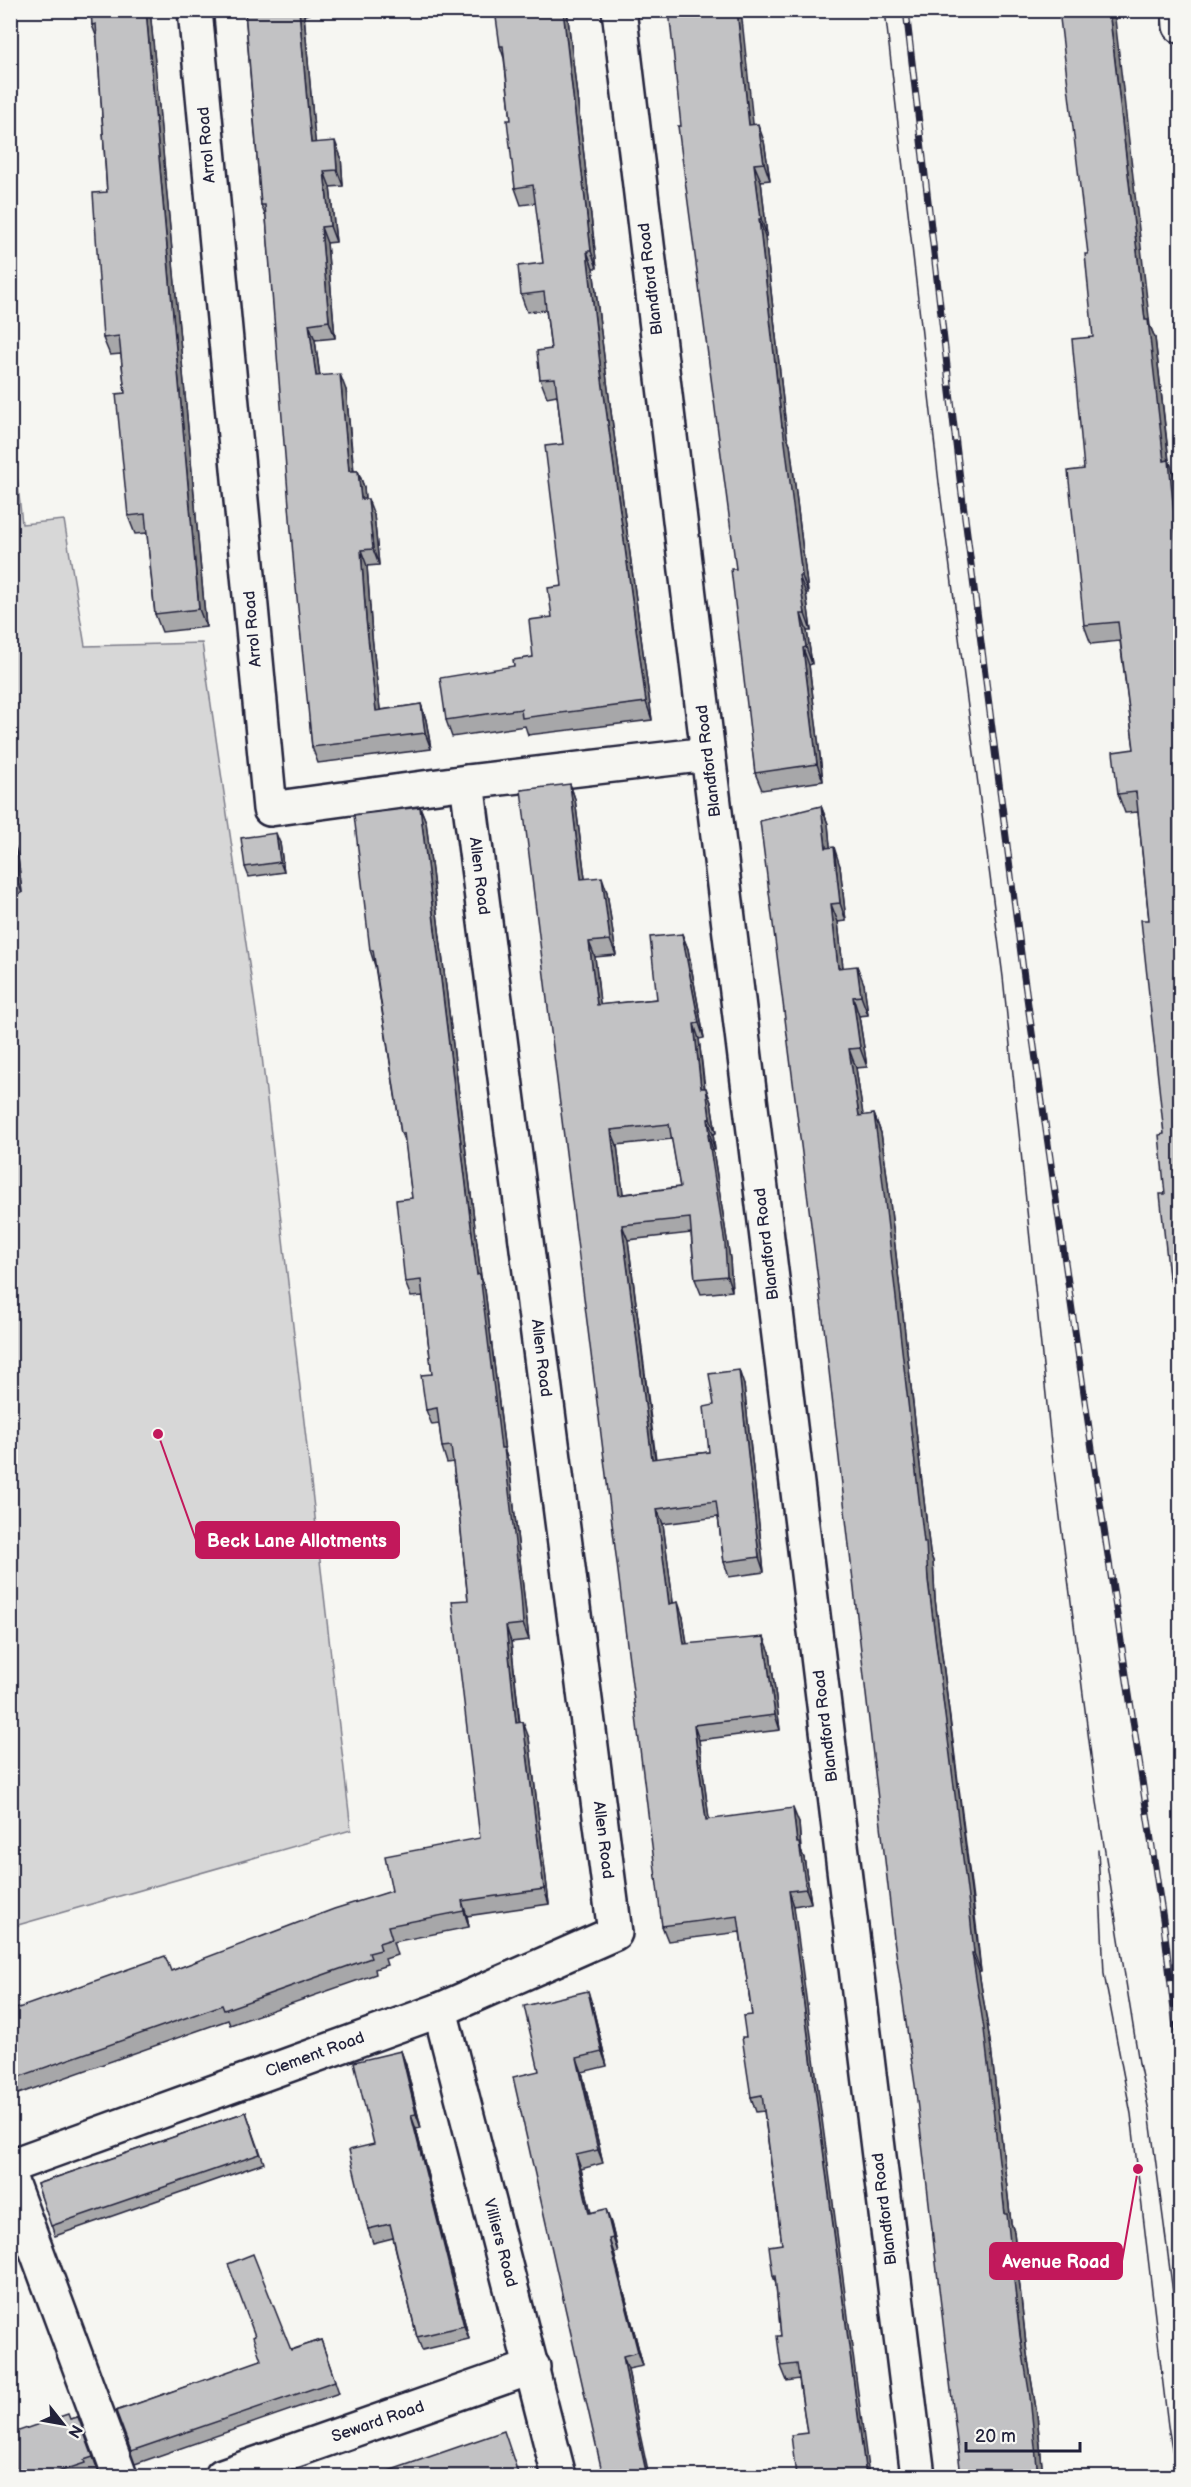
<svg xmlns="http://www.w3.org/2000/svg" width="1191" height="2487" viewBox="0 0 1191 2487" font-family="'Balsamiq Sans',sans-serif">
<rect width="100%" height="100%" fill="#f6f6f2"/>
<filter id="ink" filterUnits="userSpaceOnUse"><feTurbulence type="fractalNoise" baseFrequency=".0167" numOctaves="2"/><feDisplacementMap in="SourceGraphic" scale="12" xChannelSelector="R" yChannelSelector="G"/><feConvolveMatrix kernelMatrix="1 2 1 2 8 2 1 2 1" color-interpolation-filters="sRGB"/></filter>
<g filter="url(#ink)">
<polygon fill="#d7d7d7" stroke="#7c7c89" stroke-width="1.5" points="10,410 22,524 64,520 85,646 202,643 260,1039 351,1830 11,1927"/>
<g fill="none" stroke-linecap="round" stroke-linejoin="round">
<g stroke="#22223b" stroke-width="38">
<g id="minor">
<polyline points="195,10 270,809 467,782 708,754"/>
<polyline points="619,10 708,754 918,2476"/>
<polyline points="1179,10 1180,26"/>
<polyline points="440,2010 559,2476"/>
<polyline points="10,2166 440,2010 615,1933 467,782"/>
<polyline points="10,2179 120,2476"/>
<polyline points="222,2476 533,2367"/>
</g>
</g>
<use href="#minor" stroke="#f6f6f2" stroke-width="33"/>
<g stroke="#22223b" stroke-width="1.5">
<polyline points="885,10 939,483 1003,977 1053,1463 1097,1802 1139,2063 1149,2111 1180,2346"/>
<polyline points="1098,1850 1104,1974 1131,2114 1168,2426 1177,2476"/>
</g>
<g stroke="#22223b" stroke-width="7">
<polyline id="rail" points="906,10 960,479 1024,977 1093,1456 1164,1926 1180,2061"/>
</g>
<use href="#rail" stroke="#f6f6f2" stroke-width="4.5" stroke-dasharray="14" stroke-linecap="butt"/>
</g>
<g fill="#a7a7a9" stroke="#22223b" stroke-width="1.5" fill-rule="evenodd">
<polygon points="91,10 150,10 206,627 162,632 155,614 147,533 135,534 128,516 125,393 121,354 110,355 103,338 107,192 97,38 92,25"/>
<polygon points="245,10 310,10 310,14 304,15 315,142 341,157 343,186 330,187 336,242 327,243 335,338 315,340 320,376 346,390 354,471 358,471 364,487 365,499 374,515 379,565 367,566 372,636 380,710 421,704 426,720 431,749 318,763 312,747 266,217 261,205"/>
<polygon points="567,10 597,268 593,268 608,389 652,720 528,735 525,726 452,737 446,720 514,666 533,657 552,617 562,586 563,444 557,395 547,397 540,379 551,349 546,310 527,312 521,295 543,263 536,203 521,205 515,188 511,120 504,58 500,46"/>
<polygon points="753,124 764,141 770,180 761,181 767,236 765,236 787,437 790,444 808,593 806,593 811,631 807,631 812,664 809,665 823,781 762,790 755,773 736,569"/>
<polygon points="1088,254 1150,326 1155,338 1169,460 1176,479 1180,528 1180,1296 1176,1296 1169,1277 1165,1194 1164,1134 1149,920 1138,812 1125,813 1118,794 1134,749 1120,641 1091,644 1084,625 1084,469 1093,337"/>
<path d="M570 784 575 799 585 879 607 892 616 955 595 957 600 1005 657 999 682 934 688 949 704 1038 699 1039 705 1088 711 1102 716 1133 713 1134 715 1150H713L730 1259 732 1291 701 1294 695 1279 691 1233 628 1240 656 1459 709 1452 714 1405 744 1385 764 1572 729 1577 724 1562 718 1517 663 1524 673 1603 683 1617 687 1644 770 1652 780 1730 699 1740 709 1820 799 1823 801 1851 804 1858 811 1903 794 1906 807 2433 799 2379 787 2381 781 2366V2336L776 2284 773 2276 782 2244 764 2111 756 2112 751 2097 746 2037 752 2015 740 1932 668 1941 662 1926ZM672 1139 680 1187 623 1194 617 1145Z"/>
<polygon points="821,806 828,824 830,848 840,866 846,921 838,922 843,968 864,984 868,1015 859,1016 867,1067 856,1068 863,1116 874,1114 881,1133 887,1176 930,1553 933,1561 935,1599 977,1932 981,1972 979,1972 991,2048 1011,2223 1014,2232 1027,2354 1037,2415 1043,2476 961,2476"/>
<polygon points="420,807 426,822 481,1277 485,1290 505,1452 509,1463 529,1640 511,1642 520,1723 529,1738 549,1904 467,1916 469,1927 393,1942 397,1955 385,1959 387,1965 375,1969 376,1974 230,2025 228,2020 10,2097 10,2011 171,1971 392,1891 480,1838 468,1600 459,1511 453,1462 447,1463 442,1447 439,1424 432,1425 426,1410 432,1374 423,1296 411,1297 405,1282 412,1198 406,1145 401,1133 375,966 370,950"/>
<polygon points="280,843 284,872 249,877 245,867"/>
<polygon points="10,847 15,847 18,857 22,893 10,895"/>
<polygon points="592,2004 607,2066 582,2072 603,2163 581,2169 591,2213 611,2223 618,2252 614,2253 643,2366 628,2369 638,2425 539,2071"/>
<polygon points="401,2051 406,2065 421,2128 416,2129 469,2339 422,2350 417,2337 393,2238 373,2243 368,2229 374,2144"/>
<polygon points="246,2112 264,2163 55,2236 37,2184"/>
<polygon points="321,2340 339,2393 135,2464 116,2411"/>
<polygon points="78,2417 100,2476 10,2476 70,2419"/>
</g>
<g fill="#888889" stroke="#22223b" stroke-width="1.5">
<polygon points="146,10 150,10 153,40 206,627 199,609"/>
<polygon points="299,10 303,10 304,15 313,118 317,159 311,143 307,101"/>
<polygon points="563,10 567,10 597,268 591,251"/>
<polygon points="737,10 741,10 755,142 749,125"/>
<polygon points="1109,10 1114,10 1150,326 1155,338 1169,463 1169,460 1176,479 1180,528 1180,579 1145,320"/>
<polygon points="758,124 764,141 770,180 764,163"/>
<polygon points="335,141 341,157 343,186 337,170"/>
<polygon points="754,164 761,181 767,236 761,219"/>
<polygon points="324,171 330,187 336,242 330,226"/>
<polygon points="759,219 765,236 787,437 790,444 808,593 802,576 782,427"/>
<polygon points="321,227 327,243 335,338 329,321"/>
<polygon points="587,251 593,268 608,389 652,720 646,702 601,372"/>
<polygon points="309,324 315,340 322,393 316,376"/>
<polygon points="340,374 346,390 355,488 349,471"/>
<polygon points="358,471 364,487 366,516 361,499"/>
<polygon points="368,499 374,515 379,565 373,549"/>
<polygon points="361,550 367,566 372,636 382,727 376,711 366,619"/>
<polygon points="799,576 806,593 811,631 805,614"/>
<polygon points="801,614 807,631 812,664 806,647"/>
<polygon points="803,648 809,665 823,781 817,764"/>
<polygon points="421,704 426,720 431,749 425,733"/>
<polygon points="570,784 575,799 587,894 581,879"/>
<polygon points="821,806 828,824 832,867 826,848"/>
<polygon points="420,807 426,822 481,1277 485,1290 505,1452 509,1463 529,1640 523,1624 477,1275"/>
<polygon points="276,833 280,843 284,872 280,862"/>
<polygon points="15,847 18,857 22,893 18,883"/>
<polygon points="834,847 840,866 846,921 840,903"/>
<polygon points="602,877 607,892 616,955 610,940"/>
<polygon points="831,904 838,922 845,987 838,968"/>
<polygon points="682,934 688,949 704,1038 699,1023"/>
<polygon points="589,942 595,957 602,1020 597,1005"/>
<polygon points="857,966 864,984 868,1015 861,996"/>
<polygon points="853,997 859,1016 867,1067 860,1048"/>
<polygon points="694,1024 699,1039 706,1103 701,1088"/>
<polygon points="849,1049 856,1068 866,1135 859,1116"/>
<polygon points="706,1088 711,1102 716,1133 710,1118"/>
<polygon points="874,1114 881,1133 887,1176 930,1553 933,1561 935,1599 981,1972 974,1953 928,1580"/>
<polygon points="708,1119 713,1134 715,1150 710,1135"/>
<polygon points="611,1130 617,1145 625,1210 619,1195"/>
<polygon points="708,1135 713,1150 730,1259 732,1291 727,1276"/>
<polygon points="622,1225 628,1240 657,1474 652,1459"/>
<polygon points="739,1370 744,1385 764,1572 759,1557"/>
<polygon points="657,1509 663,1524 675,1618 669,1604"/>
<polygon points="678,1602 683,1617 689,1659 684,1644"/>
<polygon points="506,1626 511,1642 521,1739 516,1723"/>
<polygon points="764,1637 770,1652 780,1730 775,1715"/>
<polygon points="523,1722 529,1738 549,1904 544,1889"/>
<polygon points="694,1725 699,1740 711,1835 706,1820"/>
<polygon points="793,1808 799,1823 801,1851 804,1858 811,1903 806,1889 797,1843"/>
<polygon points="789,1891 794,1906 869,2476 866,2476"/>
<polygon points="462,1901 467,1916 469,1927 464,1911"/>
<polygon points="972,1953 979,1972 991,2048 1011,2223 1014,2232 1027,2354 1037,2415 1043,2476 1038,2476"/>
<polygon points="588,1991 592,2004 607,2066 602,2052"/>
<polygon points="401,2051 406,2065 421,2128 416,2114"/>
<polygon points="577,2058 582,2072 603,2163 598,2150"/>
<polygon points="411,2115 416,2129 469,2339 464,2326"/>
<polygon points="576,2155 581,2169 594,2227 589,2213"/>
<polygon points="606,2209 611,2223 618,2252 613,2238"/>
<polygon points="609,2239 614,2253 643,2366 638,2352"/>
<polygon points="623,2356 628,2369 638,2425 649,2476 647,2476 633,2412"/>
</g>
<g fill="#c2c2c4" stroke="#22223b" stroke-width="1.5" fill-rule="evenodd">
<polygon points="91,10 146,10 199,609 155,614 145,514 128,516 116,394 125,393 119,336 103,338 93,193 107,192 96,24 92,25"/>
<polygon points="245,10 299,10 307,101 311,143 335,141 337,170 324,171 330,226 321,227 329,321 309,324 316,376 340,374 349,471 358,471 361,499 368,499 373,549 361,550 366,619 376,711 421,704 425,733 312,747 294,568 265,205 261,205"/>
<polygon points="495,10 563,10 591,251 587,251 601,372 646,702 522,718 521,709 446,720 440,678 514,666 513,660 533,657 529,620 552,617 548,588 562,586 545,446 563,444 555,378 540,379 537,351 551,349 544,292 521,295 518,266 543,263 533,185 515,188 507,120 511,120 503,46 500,46"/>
<polygon points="669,10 737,10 749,125 758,124 764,163 754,164 761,219 759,219 782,427 783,427 802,576 799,576 805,614 801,614 806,647 803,648 817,764 755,773 731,569 736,569 678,126 681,126"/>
<polygon points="1059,10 1109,10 1145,320 1148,320 1164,461 1169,460 1180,579 1180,1276 1169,1277 1160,1194 1165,1194 1159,1135 1164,1134 1141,920 1149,920 1136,792 1118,794 1113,752 1134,749 1118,622 1084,625 1068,471 1084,469 1072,339 1093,337 1085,254 1088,254"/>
<path d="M570 784 581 879 602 877 610 940 589 942 597 1005 657 999 650 937 682 934 699 1023 694 1024 701 1088H706L710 1118 708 1119 710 1135H708L725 1244 727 1276 695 1279 690 1218 622 1225 652 1459 709 1452 704 1407 714 1405 709 1374 739 1370 759 1557 724 1562 716 1501 657 1509 669 1604 678 1602 684 1644 764 1637 775 1715 694 1725 698 1760 706 1820 793 1808 797 1843H799L806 1889 789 1891 866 2476H796L791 2435 807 2433 797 2364 781 2366 777 2336H781L775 2276H773L769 2246 782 2244 762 2095 751 2097 742 2037H746L743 2016 752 2015 738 1916 662 1926 521 790ZM669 1124 680 1187 619 1195 611 1130Z"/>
<polygon points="821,806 826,848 834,847 840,903 831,904 838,968 857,966 861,996 853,997 860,1048 849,1049 859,1116 874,1114 880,1158 924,1542 926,1542 928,1580 970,1914 974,1953 972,1953 984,2029 1005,2214 1007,2214 1020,2336 1030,2397 1038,2476 961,2476 916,2092 894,1939 824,1327 760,821"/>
<polygon points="420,807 477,1275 480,1274 501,1448 504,1448 521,1594 523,1624 506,1626 516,1723 523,1722 544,1889 462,1901 464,1911 388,1926 392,1939 379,1943 381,1950 369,1953 371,1958 224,2010 222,2005 10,2080 10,2011 165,1956 171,1971 334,1909 392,1891 385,1856 480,1838 452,1601 468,1600 459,1511 451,1446 442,1447 437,1408 426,1410 421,1375 432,1374 421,1280 405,1282 396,1200 412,1198 404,1133 401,1133 373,950 370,950 354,815"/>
<polygon points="276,833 280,862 245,867 241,838"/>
<polygon points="10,847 15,847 18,883 10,884"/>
<polygon points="588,1991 602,2052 577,2058 598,2150 576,2155 589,2213 606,2209 613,2238 609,2239 638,2352 623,2356 633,2412 647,2476 603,2476 513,2077 539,2071 524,2006"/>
<polygon points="401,2051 416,2114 411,2115 464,2326 417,2337 390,2224 368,2229 349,2150 374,2144 354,2062"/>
<polygon points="246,2112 260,2154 51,2226 37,2184"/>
<polygon points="253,2254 291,2350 321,2340 335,2381 131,2451 116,2411 261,2360 253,2337 255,2336 228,2264"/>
<polygon points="68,2414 70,2419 78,2417 93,2457 84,2460 85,2463 46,2476 10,2476 10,2434"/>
<polygon points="504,2431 519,2476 374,2476"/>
</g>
</g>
<g text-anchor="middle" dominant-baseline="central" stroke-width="5" stroke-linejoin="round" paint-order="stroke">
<g font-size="16" fill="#22223b" stroke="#f6f6f2">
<text transform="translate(207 145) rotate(-95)">Arrol Road</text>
<text transform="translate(651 279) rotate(-97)">Blandford Road</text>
<text transform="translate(253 629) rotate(-95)">Arrol Road</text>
<text transform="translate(709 761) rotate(-97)">Blandford Road</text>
<text transform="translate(479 876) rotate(83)">Allen Road</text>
<text transform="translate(767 1244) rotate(-97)">Blandford Road</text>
<text transform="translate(541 1358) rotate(83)">Allen Road</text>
<text transform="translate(826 1726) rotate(-97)">Blandford Road</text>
<text transform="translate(603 1840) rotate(83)">Allen Road</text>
<text transform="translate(315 2055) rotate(-20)">Clement Road</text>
<text transform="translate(885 2209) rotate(-97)">Blandford Road</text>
<text transform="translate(500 2243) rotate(75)">Villiers Road</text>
<text transform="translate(378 2422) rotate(-19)">Seward Road</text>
</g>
</g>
<path fill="none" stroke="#c2185b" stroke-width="2" d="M158 1434L196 1540M1138 2169L1122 2261"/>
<g fill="#c2185b" stroke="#f6f6f2" stroke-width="2">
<circle cx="158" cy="1434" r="6"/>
<circle cx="1138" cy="2169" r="6"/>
</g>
<g fill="#c2185b" stroke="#c2185b" stroke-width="2">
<rect x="196" y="1522" width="203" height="36" rx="6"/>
<rect x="990" y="2243" width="132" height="36" rx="6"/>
</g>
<g font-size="18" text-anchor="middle" font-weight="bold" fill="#fff">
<text x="297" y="1547">Beck Lane Allotments</text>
<text x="1056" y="2268">Avenue Road</text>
</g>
<rect width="1191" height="2487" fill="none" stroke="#f6f6f2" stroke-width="36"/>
<rect x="18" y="18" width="1155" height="2451" fill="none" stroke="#22223b" stroke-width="2" filter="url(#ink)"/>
<g transform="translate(63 2424) rotate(121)" stroke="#f6f6f2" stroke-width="4.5" paint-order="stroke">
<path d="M0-4.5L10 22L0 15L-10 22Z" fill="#22223b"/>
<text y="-9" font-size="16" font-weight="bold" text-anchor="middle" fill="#22223b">N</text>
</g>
<path d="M966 2442v9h114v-9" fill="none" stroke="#22223b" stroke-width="3"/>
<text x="975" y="2442" font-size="18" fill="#22223b" stroke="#f6f6f2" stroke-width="4.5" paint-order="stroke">20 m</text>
</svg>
